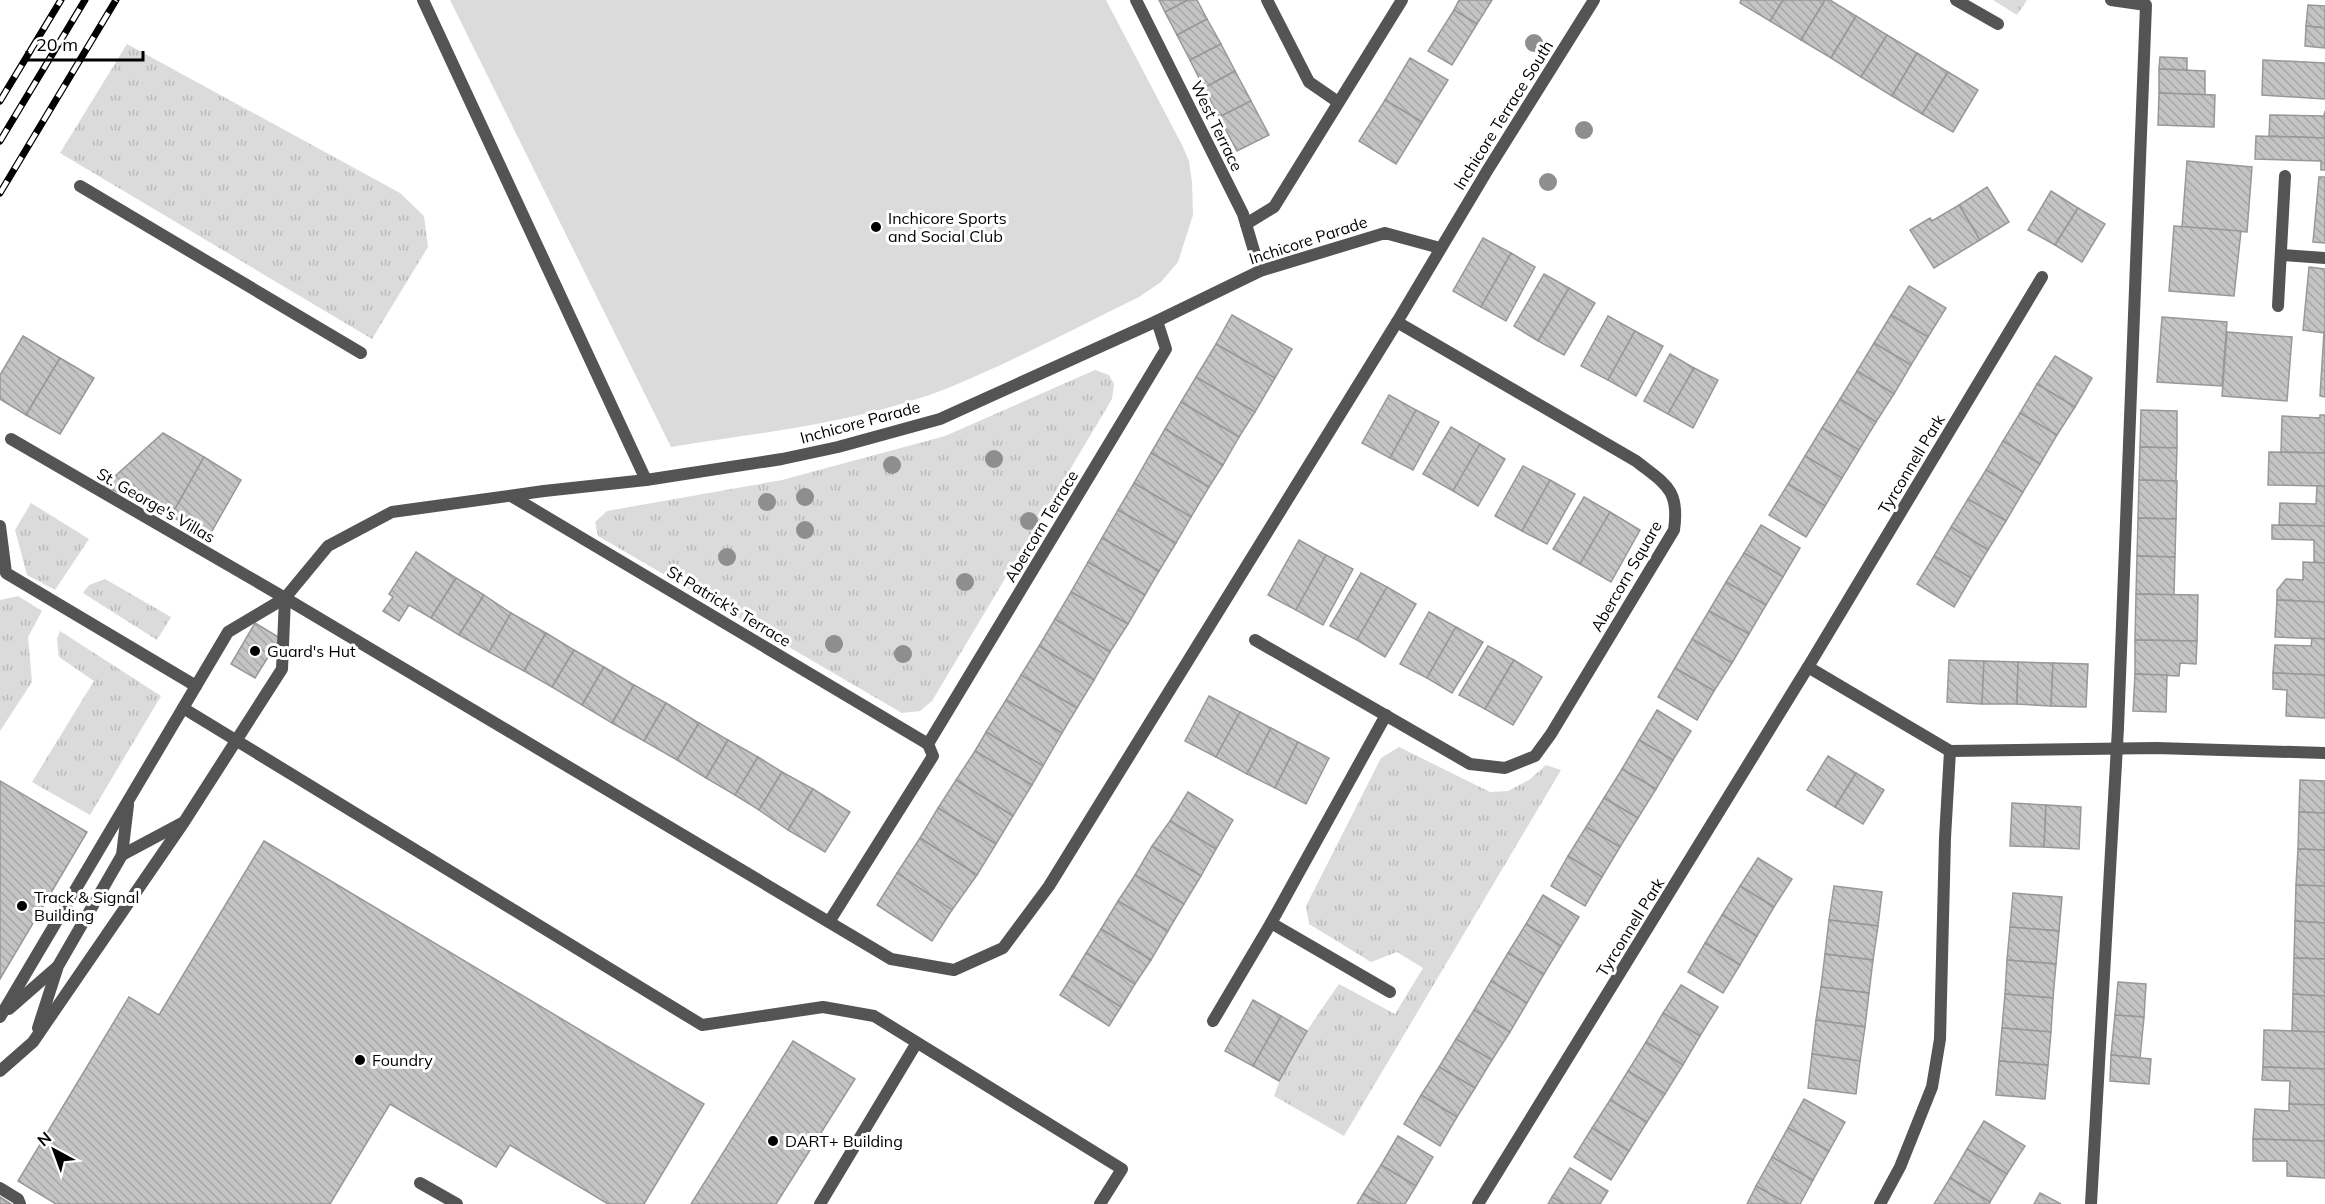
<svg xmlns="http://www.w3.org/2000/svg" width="2325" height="1204" viewBox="0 0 2325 1204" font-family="Mulish,sans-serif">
<defs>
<pattern id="grass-tufts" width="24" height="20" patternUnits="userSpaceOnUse" patternTransform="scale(1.5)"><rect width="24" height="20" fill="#dbdbdb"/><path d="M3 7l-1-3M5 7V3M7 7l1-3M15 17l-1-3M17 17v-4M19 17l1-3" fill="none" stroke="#bababa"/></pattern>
<pattern id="building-back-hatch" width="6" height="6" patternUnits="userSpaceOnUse" patternTransform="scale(1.5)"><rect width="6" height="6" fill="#c4c4c4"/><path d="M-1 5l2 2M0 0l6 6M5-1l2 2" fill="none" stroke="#a7a7a7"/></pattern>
</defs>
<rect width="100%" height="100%" fill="#fff"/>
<g fill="url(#grass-tufts)">
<polygon points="1993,0 2027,0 2017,15"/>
<polygon points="127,44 400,193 424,216 428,247 372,339 60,153"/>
<polygon points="1095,370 1109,375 1114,384 1112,399 932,701 920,711 902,713 598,536 595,522 607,511 782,480 945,436"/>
<polygon points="31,503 89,539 55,590 27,575 15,530"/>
<polygon points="105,579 171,617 157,640 83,593 89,585"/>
<polygon points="18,596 42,611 28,637 32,682 0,731 0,600"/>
<polygon points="60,631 161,696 90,815 32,782 94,681 59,657 57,639"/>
<path d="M1399 747 1490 792 1508 791 1529 780 1546 765 1561 770 1344 1136 1274 1096C1288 1055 1315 1019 1339 984L1395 1014 1423 968 1397 952 1371 962 1309 924 1306 906 1381 758Z"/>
</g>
<path fill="#dbdbdb" d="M450 0H1106L1182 145 1189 161 1192 182 1193 215 1178 262 1161 282 1139 297C1078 327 1015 360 953 386 864 422 765 432 671 447Z"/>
<g fill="url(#building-back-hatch)" stroke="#989898" stroke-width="1.5">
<polygon points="1159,0 1188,0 1165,12"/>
<polygon points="1188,0 1197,0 1207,19 1177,35 1165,12"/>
<polygon points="1459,0 1492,0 1477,24 1454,10"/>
<polygon points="1741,0 1783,0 1770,21 1740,3"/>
<polygon points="1783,0 1825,0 1801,40 1770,21"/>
<polygon points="1825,0 1830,0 1856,16 1831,58 1801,40"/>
<polygon points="2308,5 2325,6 2325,28 2306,26"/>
<polygon points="1454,10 1477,24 1452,65 1428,51"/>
<polygon points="1856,16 1887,35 1861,77 1831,58"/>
<polygon points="1207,19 1221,44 1190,60 1177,35"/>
<polygon points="2306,26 2325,28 2325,48 2305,46"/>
<polygon points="1887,35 1917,53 1892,96 1861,77"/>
<polygon points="1221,44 1235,71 1204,88 1190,60"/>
<polygon points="1917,53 1948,72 1922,114 1892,96"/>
<polygon points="2160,57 2187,58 2187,70 2159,69"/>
<polygon points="1410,58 1448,80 1422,122 1385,100"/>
<polygon points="2263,60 2325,63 2325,99 2262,95"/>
<polygon points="2159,69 2205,71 2205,95 2159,93"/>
<polygon points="1235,71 1251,101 1219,117 1204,88"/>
<polygon points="1948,72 1978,90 1953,132 1922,114"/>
<polygon points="2159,93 2215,95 2214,127 2158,125"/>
<polygon points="1385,100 1422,122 1396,164 1359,141"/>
<polygon points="1251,101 1269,135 1237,151 1219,117"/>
<polygon points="2325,111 2325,138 2269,136 2270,115 2324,116"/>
<polygon points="2256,136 2325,138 2325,170 2321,170 2321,161 2255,159"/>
<polygon points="2187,161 2252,167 2247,232 2182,227"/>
<polygon points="2319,177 2325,177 2325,243 2313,242"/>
<polygon points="1987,187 2009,222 1980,240 1959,205"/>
<polygon points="2051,191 2078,208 2055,245 2028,230"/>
<polygon points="1959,205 1980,240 1934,268 1910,230 1930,218 1932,221"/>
<polygon points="2078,208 2105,224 2082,262 2055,245"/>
<polygon points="2174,226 2241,231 2234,296 2169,291"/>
<polygon points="1483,238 1511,253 1481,307 1453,291"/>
<polygon points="1511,253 1535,267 1506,321 1481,307"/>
<polygon points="2309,267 2325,269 2325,333 2303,330"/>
<polygon points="1544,274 1569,288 1538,341 1514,326"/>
<polygon points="1909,286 1946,308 1928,337 1891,315"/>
<polygon points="1569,288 1595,303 1564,355 1538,341"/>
<polygon points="1232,315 1292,349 1275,378 1216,344"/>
<polygon points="1891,315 1928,337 1911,365 1874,343"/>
<polygon points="1608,316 1635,331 1608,380 1581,366"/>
<polygon points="2162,317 2227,322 2222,386 2157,382"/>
<polygon points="1635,331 1663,346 1636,396 1608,380"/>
<polygon points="2227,332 2292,337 2287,401 2222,396"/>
<polygon points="2324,332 2325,333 2325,397 2320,396"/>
<polygon points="23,336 60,358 26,415 0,399 0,375"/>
<polygon points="1874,343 1911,365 1894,394 1857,371"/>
<polygon points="1216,344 1275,378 1255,412 1196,377"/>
<polygon points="1670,354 1694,368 1668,414 1644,401"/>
<polygon points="2055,356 2092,378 2075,407 2037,384"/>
<polygon points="60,358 94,378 60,434 26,415"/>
<polygon points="1694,368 1718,380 1693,428 1668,414"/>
<polygon points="1857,371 1894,394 1876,422 1840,399"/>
<polygon points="1196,377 1255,412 1239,437 1181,402"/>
<polygon points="2037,384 2075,407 2057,435 2020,413"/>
<polygon points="1389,395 1416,410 1390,458 1362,443"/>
<polygon points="1840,399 1876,422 1859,450 1822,428"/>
<polygon points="1181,402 1239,437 1223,465 1165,429"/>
<polygon points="1416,410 1439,422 1413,470 1390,458"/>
<polygon points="2141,410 2177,411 2177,448 2140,447"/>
<polygon points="2020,413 2057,435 2040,464 2003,441"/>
<polygon points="2320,415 2325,415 2325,453 2281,452 2282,416 2320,418"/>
<polygon points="1451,427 1480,444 1453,491 1423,474"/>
<polygon points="1822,428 1859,450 1842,478 1805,456"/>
<polygon points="1165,429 1223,465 1209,487 1151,453"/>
<polygon points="163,433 204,457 171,516 104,486"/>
<polygon points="2003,441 2040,464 2023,492 1986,470"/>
<polygon points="1480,444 1505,459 1478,506 1453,491"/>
<polygon points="2140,447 2177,448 2176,481 2139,480"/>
<polygon points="2269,452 2325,453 2325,486 2268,485"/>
<polygon points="1151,453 1209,487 1191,517 1134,483"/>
<polygon points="1805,456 1842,478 1825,506 1788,484"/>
<polygon points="204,457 241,480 208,538 171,516"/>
<polygon points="1523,466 1550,480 1522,531 1495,516"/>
<polygon points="1986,470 2023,492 2006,521 1968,499"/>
<polygon points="1550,480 1575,494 1547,544 1522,531"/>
<polygon points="2139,480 2177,481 2176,519 2138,518"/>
<polygon points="1134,483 1191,517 1176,543 1118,510"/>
<polygon points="1788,484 1825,506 1806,537 1769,515"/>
<polygon points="2317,486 2325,486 2325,526 2279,525 2280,503 2316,504"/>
<polygon points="1584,497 1610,512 1580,564 1553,549"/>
<polygon points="1968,499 2006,521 1988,550 1951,527"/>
<polygon points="1118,510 1176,543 1159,571 1102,538"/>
<polygon points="1610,512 1640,530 1611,582 1580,564"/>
<polygon points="2138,518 2176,519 2175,557 2137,556"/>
<polygon points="1761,525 1800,548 1783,577 1744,553"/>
<polygon points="2272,525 2325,526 2325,563 2314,562 2314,540 2272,539"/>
<polygon points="1951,527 1988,550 1971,578 1934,556"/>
<polygon points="1102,538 1159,571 1145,595 1088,562"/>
<polygon points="1299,540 1326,555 1296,610 1268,595"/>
<polygon points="416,552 456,578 431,618 409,605 399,621 383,611 393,597 389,594"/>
<polygon points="1744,553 1783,577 1766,605 1726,582"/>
<polygon points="1326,555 1353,569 1323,625 1296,610"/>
<polygon points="1934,556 1971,578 1954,607 1917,584"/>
<polygon points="2137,556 2175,557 2174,595 2136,594"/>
<polygon points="1088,562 1145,595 1128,624 1071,592"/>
<polygon points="2303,562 2325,563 2325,602 2277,600 2277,590 2286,579 2303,580"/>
<polygon points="1361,573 1387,587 1357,640 1330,626"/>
<polygon points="456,578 484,595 459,635 431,618"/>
<polygon points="1726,582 1766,605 1749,634 1709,611"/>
<polygon points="1387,587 1416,604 1385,657 1357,640"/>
<polygon points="1071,592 1128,624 1110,652 1055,619"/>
<polygon points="2136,594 2198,595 2197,641 2135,640"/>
<polygon points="484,595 511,613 489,652 459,635"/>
<polygon points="2277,600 2325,602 2325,639 2275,637"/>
<polygon points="1709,611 1749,634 1732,663 1692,639"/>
<polygon points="1429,612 1456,627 1427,678 1400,664"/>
<polygon points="511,613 546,633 524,671 489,652"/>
<polygon points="1055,619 1110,652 1094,680 1039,646"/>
<polygon points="255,623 280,638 255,678 231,664"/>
<polygon points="1456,627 1483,642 1452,693 1427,678"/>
<polygon points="546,633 574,650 552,687 524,671"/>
<polygon points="2312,638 2325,639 2325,675 2273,673 2275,645 2311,646"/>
<polygon points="1692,639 1732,663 1714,691 1675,668"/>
<polygon points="2135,640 2197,641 2196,664 2180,663 2179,676 2135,674"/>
<polygon points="1039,646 1094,680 1077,708 1021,675"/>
<polygon points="1488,646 1514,660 1485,709 1459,695"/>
<polygon points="574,650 604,667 582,705 552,687"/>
<polygon points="1514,660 1542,677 1513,725 1485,709"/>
<polygon points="1949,660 1984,661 1982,704 1947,702"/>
<polygon points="1984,661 2018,662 2017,704 1982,704"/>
<polygon points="2018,662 2053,663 2051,706 2017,704"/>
<polygon points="2053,663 2088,664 2086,707 2051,706"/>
<polygon points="604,667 634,685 612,723 582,705"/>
<polygon points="1675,668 1714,691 1697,720 1658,697"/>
<polygon points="2273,673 2325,675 2325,718 2286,716 2287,690 2273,689"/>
<polygon points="2135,674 2167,675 2166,712 2133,711"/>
<polygon points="1021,675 1077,708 1062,733 1006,700"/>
<polygon points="634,685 666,703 644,741 612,723"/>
<polygon points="1209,696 1240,712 1216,757 1185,741"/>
<polygon points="1006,700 1062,733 1043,766 986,732"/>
<polygon points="666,703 699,723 677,760 644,741"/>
<polygon points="1657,710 1691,731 1673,760 1639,740"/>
<polygon points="1240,712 1271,728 1247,774 1216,757"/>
<polygon points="699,723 728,740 706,778 677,760"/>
<polygon points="1271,728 1298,742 1275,788 1247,774"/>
<polygon points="986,732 1043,766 1032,785 975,751"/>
<polygon points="728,740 758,757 735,795 706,778"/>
<polygon points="1639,740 1673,760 1656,789 1622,769"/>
<polygon points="1298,742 1329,758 1306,804 1275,788"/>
<polygon points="975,751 1032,785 1013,816 956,780"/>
<polygon points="1828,756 1856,773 1835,807 1807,790"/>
<polygon points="758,757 782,772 759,810 735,795"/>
<polygon points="1622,769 1656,789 1638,818 1604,798"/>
<polygon points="782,772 813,789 788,830 759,810"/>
<polygon points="1856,773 1884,790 1863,824 1835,807"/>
<polygon points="956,780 1013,816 996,844 938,808"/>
<polygon points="2300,780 2325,781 2325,813 2299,812"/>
<polygon points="0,781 87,832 0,979"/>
<polygon points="813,789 850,812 825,852 788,830"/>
<polygon points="1188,792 1233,820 1216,849 1170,821"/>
<polygon points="1604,798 1638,818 1620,847 1586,827"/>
<polygon points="2012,803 2046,805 2044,847 2010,846"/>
<polygon points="2046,805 2081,807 2079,849 2044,847"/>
<polygon points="938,808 996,844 977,875 920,838"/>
<polygon points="2299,812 2325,813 2325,850 2298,849"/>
<polygon points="1170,821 1216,849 1201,876 1152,846"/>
<polygon points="1586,827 1620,847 1602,877 1568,856"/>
<polygon points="920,838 977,875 952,910 897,873"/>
<polygon points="264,841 704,1104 644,1204 608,1204 510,1145 496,1167 390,1104 330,1204 56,1204 18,1181 129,997 159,1015"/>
<polygon points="1152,846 1201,876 1184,904 1135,875"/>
<polygon points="2298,849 2325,850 2325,886 2296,885"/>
<polygon points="1568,856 1602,877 1585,906 1551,886"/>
<polygon points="1758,858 1792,879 1774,907 1740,886"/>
<polygon points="897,873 952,910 932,941 877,905"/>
<polygon points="1135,875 1184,904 1168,931 1118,901"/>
<polygon points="2296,885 2325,886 2325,923 2295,921"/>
<polygon points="1740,886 1774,907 1757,936 1722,915"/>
<polygon points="1834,886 1882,892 1878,926 1829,920"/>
<polygon points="2013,893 2062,897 2059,931 2010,927"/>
<polygon points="1543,895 1579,917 1561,946 1526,924"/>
<polygon points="1118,901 1168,931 1151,960 1101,929"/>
<polygon points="1722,915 1757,936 1740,965 1705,943"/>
<polygon points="1829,920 1878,926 1873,960 1825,954"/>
<polygon points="2295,921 2325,923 2325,959 2294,958"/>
<polygon points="1526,924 1561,946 1544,974 1508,953"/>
<polygon points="2010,927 2059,931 2056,964 2007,960"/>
<polygon points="1101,929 1151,960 1135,984 1086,953"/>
<polygon points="1705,943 1740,965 1723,993 1688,972"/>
<polygon points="1086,953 1135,984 1121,1007 1072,976"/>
<polygon points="1508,953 1544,974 1527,1003 1491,981"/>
<polygon points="1825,954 1873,960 1869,993 1821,987"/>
<polygon points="2294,958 2325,959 2325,996 2293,994"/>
<polygon points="2007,960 2056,964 2053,998 2005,994"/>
<polygon points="1072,976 1121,1007 1109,1026 1060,995"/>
<polygon points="1491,981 1527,1003 1510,1032 1474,1010"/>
<polygon points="2118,982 2146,984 2144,1017 2115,1015"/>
<polygon points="1681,985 1718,1007 1700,1036 1663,1013"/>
<polygon points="1821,987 1869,993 1865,1027 1816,1020"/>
<polygon points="2005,994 2053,998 2051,1032 2002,1028"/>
<polygon points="2293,994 2325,996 2325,1032 2292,1031"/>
<polygon points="1253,1000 1281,1016 1253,1066 1225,1051"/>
<polygon points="1474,1010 1510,1032 1492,1060 1456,1039"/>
<polygon points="1663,1013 1700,1036 1683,1065 1646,1042"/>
<polygon points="2115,1015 2144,1017 2140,1058 2111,1055"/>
<polygon points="1281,1016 1307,1031 1279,1081 1253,1066"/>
<polygon points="1816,1020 1865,1027 1860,1061 1812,1054"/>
<polygon points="2002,1028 2051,1032 2048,1065 1999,1061"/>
<polygon points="2264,1030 2325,1032 2325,1069 2263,1067"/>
<polygon points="1456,1039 1492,1060 1475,1088 1439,1067"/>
<polygon points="793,1041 855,1079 776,1204 691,1204"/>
<polygon points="1646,1042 1683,1065 1665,1094 1628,1071"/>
<polygon points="1812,1054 1860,1061 1856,1094 1808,1088"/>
<polygon points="2111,1055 2151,1059 2149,1084 2110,1081"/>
<polygon points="1999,1061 2048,1065 2045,1099 1996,1095"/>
<polygon points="1439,1067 1475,1088 1457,1117 1421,1095"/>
<polygon points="2263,1067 2325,1069 2325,1105 2289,1104 2290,1081 2262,1080"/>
<polygon points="1628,1071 1665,1094 1647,1122 1610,1100"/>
<polygon points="1421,1095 1457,1117 1440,1146 1404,1124"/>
<polygon points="1804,1099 1845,1122 1829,1151 1788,1128"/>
<polygon points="1610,1100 1647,1122 1629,1151 1592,1128"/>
<polygon points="2289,1104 2325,1105 2325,1141 2253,1139 2255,1109 2289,1111"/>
<polygon points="1984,1121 2025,1146 2007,1174 1967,1149"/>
<polygon points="1592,1128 1629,1151 1611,1180 1574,1157"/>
<polygon points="1788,1128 1829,1151 1813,1180 1772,1157"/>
<polygon points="1398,1136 1433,1157 1416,1186 1381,1165"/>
<polygon points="2253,1139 2325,1141 2325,1178 2287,1176 2287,1161 2253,1161"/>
<polygon points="1967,1149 2007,1174 1990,1202 1950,1178"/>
<polygon points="1772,1157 1813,1180 1800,1204 1788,1204 1756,1186"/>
<polygon points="1381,1165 1416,1186 1405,1204 1381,1204 1363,1194"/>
<polygon points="1570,1168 1608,1191 1600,1204 1564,1204 1552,1197"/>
<polygon points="1950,1178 1990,1202 1989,1204 1934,1204"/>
<polygon points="1756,1186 1788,1204 1747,1204"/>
<polygon points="2040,1193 2061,1204 2034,1204"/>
<polygon points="1363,1194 1381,1204 1357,1204"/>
<polygon points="0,1197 11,1204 0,1204"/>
<polygon points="1552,1197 1564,1204 1548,1204"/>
</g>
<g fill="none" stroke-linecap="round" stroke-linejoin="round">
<g stroke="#545454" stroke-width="12">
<polyline points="423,0 646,480"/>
<polyline points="1267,0 1309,82 1338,102"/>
<polyline points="80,186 361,353"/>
<polyline points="1246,224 1274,207 1402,0"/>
<polyline points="0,526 6,573 196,686"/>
<polyline points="285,598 891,959 954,970 1003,948 1049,886 1397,322"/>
<polyline points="183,708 702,1025 823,1007 874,1016 1122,1169 1100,1204"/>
<polyline points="122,855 182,823"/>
<polyline points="829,922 933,756 928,744"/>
<polyline points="9,1009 57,967"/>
<polyline points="0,1017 228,632 285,598"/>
<polyline points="38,1028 58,966 122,855 128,805"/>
<polyline points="0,1071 33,1042 184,822 282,669 285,598"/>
<polyline points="420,1183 457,1204"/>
<polyline points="0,1188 18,1199 20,1204"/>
<polyline points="820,1204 916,1044"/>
<polyline points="2091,1204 2118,728 2146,5 2111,0"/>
</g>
<g stroke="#545454" stroke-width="12">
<polyline points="1136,0 1243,214 1260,271"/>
<polyline points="1956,0 1998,24"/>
<polyline points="2281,255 2325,258"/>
<polyline points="2278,306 2285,176"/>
<polyline points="11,439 285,598 328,546 392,512 544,491 646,480 782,459 838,447 940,419 1157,321 1260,271 1385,233 1440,248"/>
<polyline points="513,497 928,744 1166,349 1157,321"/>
<path d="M1255 640 1470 764 1505 768 1535 756 1551 734 1674 530C1680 489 1665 484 1636 461L1397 322 1487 171 1594 0"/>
<polyline points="1808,667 2042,277"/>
<polyline points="1271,923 1390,992"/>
<polyline points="1213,1021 1271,923 1386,715"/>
<polyline points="1478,1204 1808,667 1950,751 2156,748 2325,753"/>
<polyline points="1880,1204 1900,1167 1932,1087 1940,1039 1945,838 1950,751"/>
</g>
<g stroke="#000" stroke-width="7">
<g id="rail">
<polyline points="0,101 61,0"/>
<polyline points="0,141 85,0"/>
<polyline points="0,193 116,0"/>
</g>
</g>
<use href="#rail" stroke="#fff" stroke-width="4.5" stroke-dasharray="14" stroke-linecap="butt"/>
</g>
<g fill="#8e8e8e">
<circle cx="1534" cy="43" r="9"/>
<circle cx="1584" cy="130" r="9"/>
<circle cx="1548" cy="182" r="9"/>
<circle cx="994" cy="459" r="9"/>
<circle cx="892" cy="465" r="9"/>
<circle cx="805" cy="497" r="9"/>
<circle cx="767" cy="502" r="9"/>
<circle cx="1029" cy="521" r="9"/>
<circle cx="805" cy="530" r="9"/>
<circle cx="727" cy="557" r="9"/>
<circle cx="965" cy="582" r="9"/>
<circle cx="834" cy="644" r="9"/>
<circle cx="903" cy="654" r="9"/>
</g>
<g fill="#000" stroke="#fff" stroke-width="2">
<circle cx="876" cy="227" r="6"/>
<circle cx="255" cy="651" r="6"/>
<circle cx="22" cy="906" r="6"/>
<circle cx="360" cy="1060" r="6"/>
<circle cx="773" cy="1141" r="6"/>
</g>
<g text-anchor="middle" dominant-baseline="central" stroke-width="6" stroke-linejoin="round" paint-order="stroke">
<g font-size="16" fill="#000" stroke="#fff">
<text transform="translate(1503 115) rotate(-58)">Inchicore Terrace South</text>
<text transform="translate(1217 126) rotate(64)">West Terrace</text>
<text transform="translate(1308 240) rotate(-18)">Inchicore Parade</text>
<text transform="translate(860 422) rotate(-15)">Inchicore Parade</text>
<text transform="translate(1911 464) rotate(-59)">Tyrconnell Park</text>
<text transform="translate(156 505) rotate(30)">St. George's Villas</text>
<text transform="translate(1041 526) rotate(-59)">Abercorn Terrace</text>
<text transform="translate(1626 576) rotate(-60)">Abercorn Square</text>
<text transform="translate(729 606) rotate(31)">St Patrick's Terrace</text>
<text transform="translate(1630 927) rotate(-58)">Tyrconnell Park</text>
</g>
<g font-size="16" fill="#000" stroke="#fff" text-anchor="start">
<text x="888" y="218">Inchicore Sports<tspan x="888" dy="18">and Social Club</tspan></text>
<text x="267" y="651">Guard's Hut</text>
<text x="34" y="897">Track &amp; Signal<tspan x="34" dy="18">Building</tspan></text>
<text x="372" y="1060">Foundry</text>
<text x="785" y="1141">DART+ Building</text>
</g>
</g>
<g transform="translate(54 1150) rotate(319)" stroke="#ffffff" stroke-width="4.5" paint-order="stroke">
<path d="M0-4.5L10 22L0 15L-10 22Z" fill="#000000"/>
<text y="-9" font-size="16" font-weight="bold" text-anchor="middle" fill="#000000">N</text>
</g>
<path d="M27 51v9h116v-9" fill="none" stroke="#000000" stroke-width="3"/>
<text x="36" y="51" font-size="18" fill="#000000" stroke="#ffffff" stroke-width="4.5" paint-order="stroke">20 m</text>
</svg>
